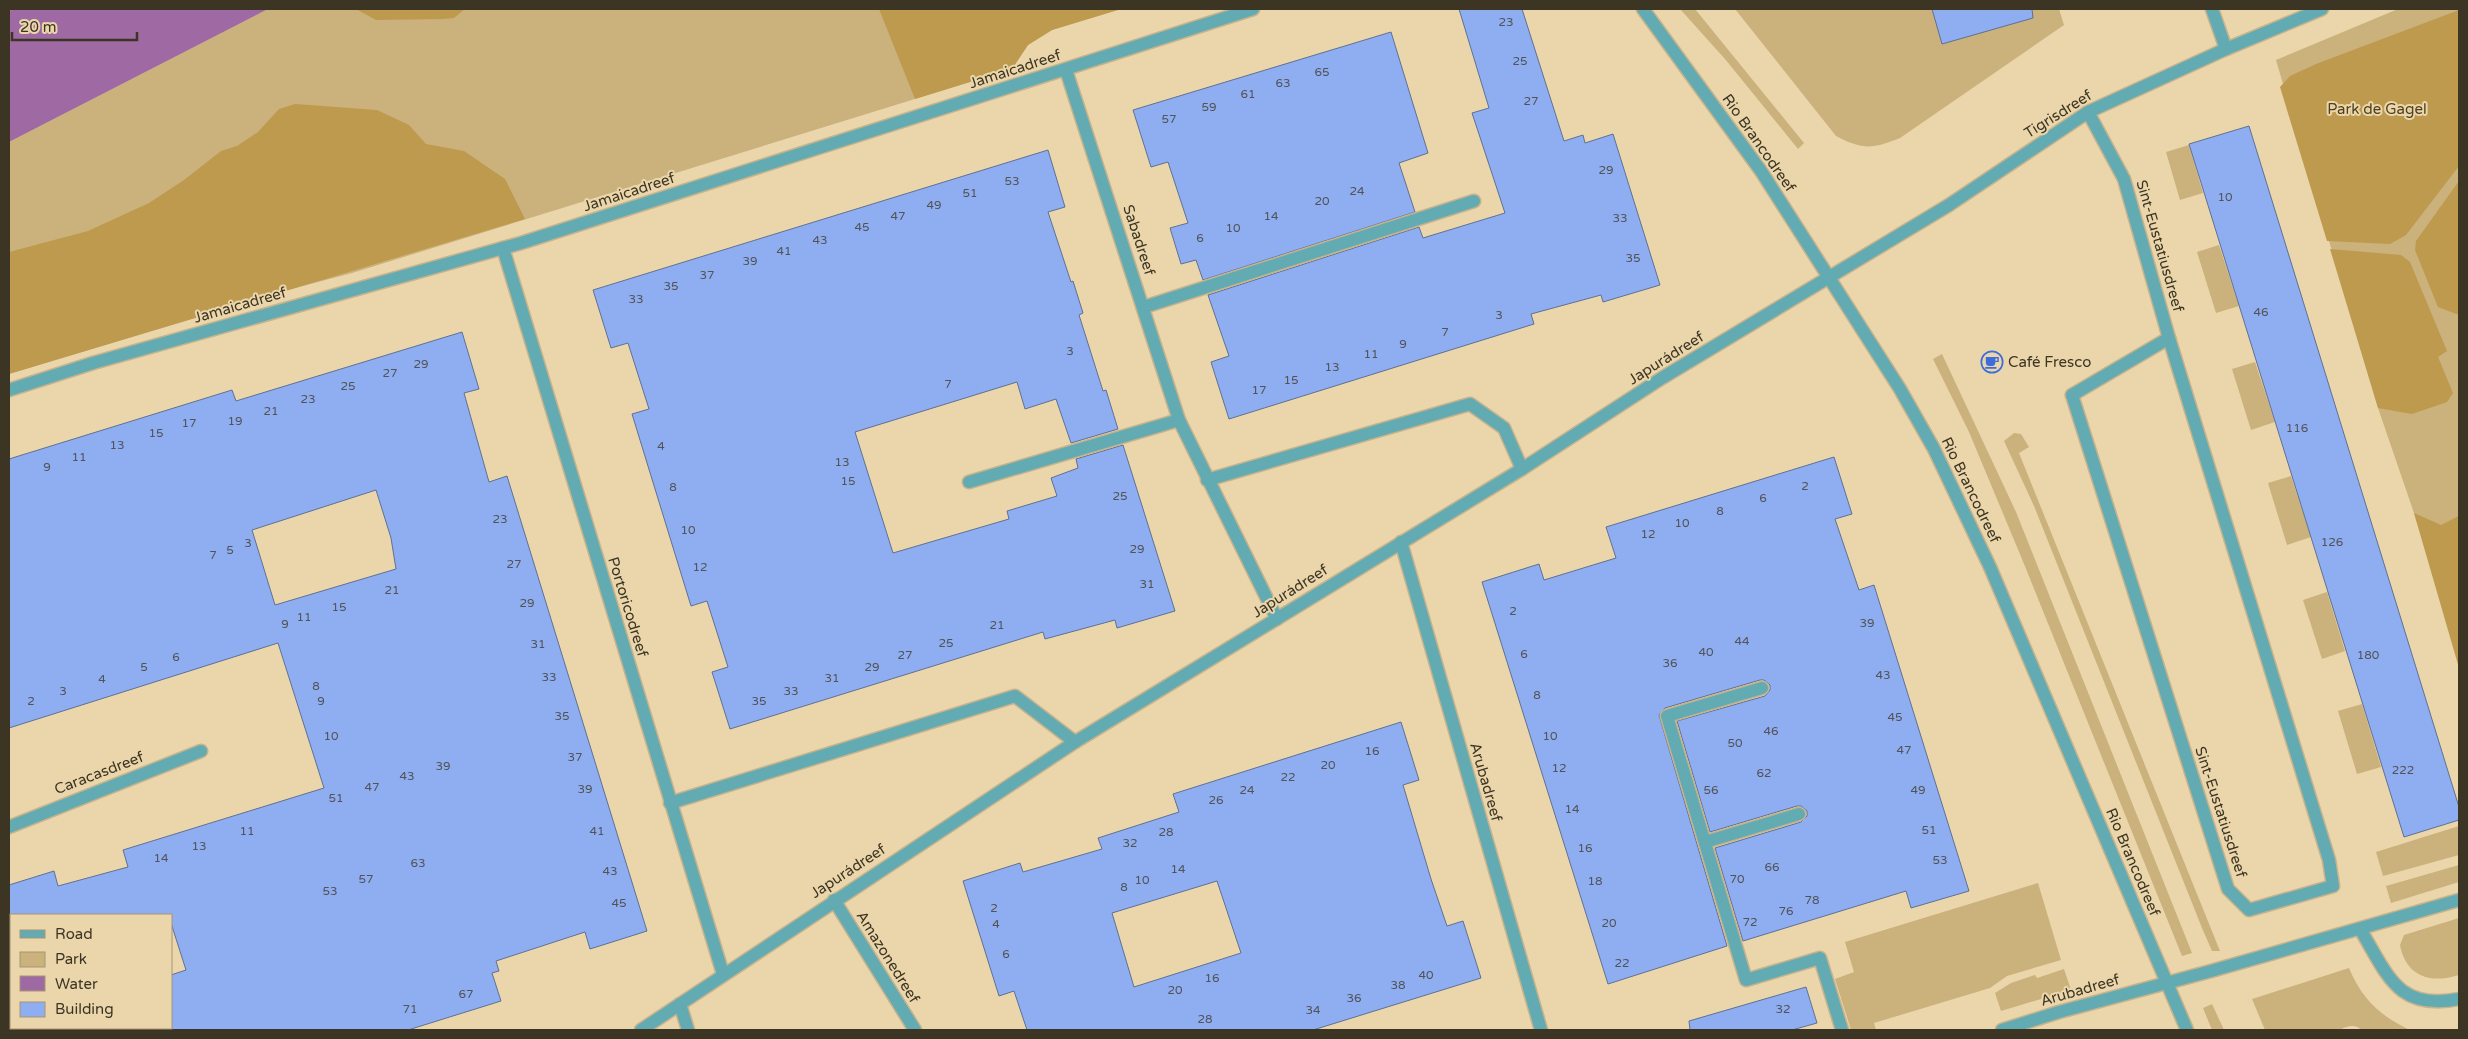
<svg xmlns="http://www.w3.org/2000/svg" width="2468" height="1039" viewBox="0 0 2468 1039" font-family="'Varela Round',sans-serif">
<rect width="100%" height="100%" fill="#ebd6ab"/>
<g fill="#cbb17b">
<polygon points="268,9 1121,9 1052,30 1028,45 1012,69 352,273 284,291 9,374 9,142"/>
<polygon points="1680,9 1695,9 1804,143 1798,149 1725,59"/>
<path d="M1735 9H2059L2064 25 1900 138C1872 149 1863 150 1836 136Z"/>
<polygon points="2398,9 2459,9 2459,661 2414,513 2378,408 2276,60"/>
<polygon points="2189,145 2203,193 2180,200 2166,152"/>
<polygon points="2219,245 2239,306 2216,313 2197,252"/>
<polygon points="1942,354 2016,512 2192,953 2182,956 2022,559 1969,432 1933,359"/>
<polygon points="2255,362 2275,422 2251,430 2232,369"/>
<polygon points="2014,433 2021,434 2029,447 2019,453 2220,951 2212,951 2202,928 2034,506 2004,441"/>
<polygon points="2291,476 2311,537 2287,545 2268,483"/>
<polygon points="2327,592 2345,651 2322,659 2303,600"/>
<polygon points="2362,704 2381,767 2357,774 2338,711"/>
<polygon points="2459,826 2459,855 2383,876 2376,852"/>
<polygon points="2459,865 2459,882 2391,903 2386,886"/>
<polygon points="2038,883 2061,960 2007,976 1990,988 1874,1023 1876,1030 1851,1030 1835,979 1854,972 1845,942"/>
<path d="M2459 918V975C2431 984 2406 977 2400 945L2404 935Z"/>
<path d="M2349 968C2362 999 2380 1016 2410 1030H2361C2355 1023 2346 1027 2339 1030H2265L2252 999Z"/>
<polygon points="2064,969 2071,990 2001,1011 1995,993 2011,983 2035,975 2037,978"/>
<polygon points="2212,1004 2224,1030 2212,1030 2203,1008"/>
</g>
<g fill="#bd9a4e">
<polygon points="356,9 465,9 454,18 443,19 376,20"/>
<polygon points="879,9 1121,9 1052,30 1028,45 1012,69 915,99"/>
<polygon points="2459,10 2459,166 2406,235 2390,244 2327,241 2280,87 2290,76 2316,64"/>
<polygon points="295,104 377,110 409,125 426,144 464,151 505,179 525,219 9,374 9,252 88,231 149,203 184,180 221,151 237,146 258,132 279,109"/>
<polygon points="2459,181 2459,315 2438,307 2415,250 2416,241"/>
<polygon points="2330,249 2401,255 2410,262 2447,351 2438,357 2453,393 2447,402 2412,414 2378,408"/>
<polygon points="2414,513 2441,525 2459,516 2459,668"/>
</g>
<polygon fill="#9f6aa3" points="13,9 268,9 9,142 9,11"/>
<g fill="#8eaef1" stroke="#5e7094" fill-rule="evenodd">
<polygon points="1459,9 1522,9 1564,141 1583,135 1585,143 1613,134 1660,285 1603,302 1601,295 1531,314 1534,324 1229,419 1211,362 1229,356 1208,295 1419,227 1423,238 1505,213 1472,113 1489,108"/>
<polygon points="1932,9 2032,9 2033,18 1942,44"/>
<polygon points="1391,32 1428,153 1399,163 1415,212 1203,280 1196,260 1181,264 1170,228 1188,223 1168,162 1151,167 1133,110"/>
<polygon points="2249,126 2459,807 2459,820 2404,837 2189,144"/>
<polygon points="1048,150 1065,207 1048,212 1071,282 1073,281 1083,313 1079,315 1103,391 1106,390 1118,429 1071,443 1056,399 1025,409 1017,382 855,432 893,553 1009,519 1007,511 1057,496 1051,478 1078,468 1076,459 1123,445 1175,611 1117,628 1115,620 1045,639 1043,632 730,729 712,672 728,667 707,601 691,606 632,414 649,409 628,343 611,348 593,290"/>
<path d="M462 332 479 389 464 393 489 482 507 476 647 931 590 949 585 932 496 961 499 971 492 973 501 1001 408 1030H171V975L186 970 171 923V915H9V885L54 871 58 886 128 867 123 850 324 788 278 643 9 728V459L232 390 236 401ZM376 490 391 538 396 569 275 605 252 530Z"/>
<polygon points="1834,457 1852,514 1835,519 1859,590 1874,585 1969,891 1911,908 1906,891 1743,941 1715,848 1801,822 1807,816 1807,811 1801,806 1797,806 1710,832 1677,721 1765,696 1770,690 1770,685 1764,680 1760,680 1665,708 1659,715 1727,946 1608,984 1482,582 1539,564 1544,580 1616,558 1606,527"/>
<path d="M1401 722 1419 780 1403 785 1431 879 1447 926 1463 921 1481 978 1313 1030H1027L1014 991 999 996 963 881 1020 863 1023 872 1102 849 1098 838 1179 812 1173 794ZM1217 881 1241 953 1134 987 1112 913Z"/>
<polygon points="1806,987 1817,1023 1792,1030 1690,1030 1689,1021"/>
</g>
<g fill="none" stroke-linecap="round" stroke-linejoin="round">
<g stroke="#c5b38d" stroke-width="15">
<g id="service">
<polyline points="1144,307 1474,201"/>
<polyline points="2072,395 2228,889 2249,910 2333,886 2329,860 2169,338"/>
<polyline points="1762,688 1667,716 1746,980 1820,958 1842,1030"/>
<polyline points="1705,842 1799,814"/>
<path d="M2360 929C2388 975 2397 1011 2459 999"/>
</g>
</g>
<g stroke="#c5b38d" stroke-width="15">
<g id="minor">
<polyline points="2212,9 2226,49"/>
<polyline points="1066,70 1179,420 1277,619"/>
<polyline points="503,248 723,974"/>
<polyline points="9,390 93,363 521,243 1253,9"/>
<polyline points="2072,395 2169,338 2124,179 2088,112"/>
<polyline points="1207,480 1470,404 1504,428 1522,469"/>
<polyline points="969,482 1179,420"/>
<polyline points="1401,542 1541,1030"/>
<polyline points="670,803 1015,696 1075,742"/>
<polyline points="9,827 201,751"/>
<polyline points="834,900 915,1030"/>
<polyline points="680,1004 688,1030"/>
<polyline points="641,1030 1075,742 1522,469 1662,378 1949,205 2088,112 2226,49 2322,9"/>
<polyline points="2002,1030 2059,1012 2211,971 2459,900"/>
</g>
</g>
<g stroke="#c5b38d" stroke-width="15">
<polyline id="tertiary" points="1643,9 1761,171 1900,389 1934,449 1990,567 2187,1030"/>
</g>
<use href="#service" stroke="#62abb3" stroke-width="12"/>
<use href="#minor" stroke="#62abb3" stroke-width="12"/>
<use href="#tertiary" stroke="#62abb3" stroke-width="12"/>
</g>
<defs>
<g id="cafe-ring" transform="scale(1.125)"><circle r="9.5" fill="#ebd6ab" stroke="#3e6cdd" stroke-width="1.5"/><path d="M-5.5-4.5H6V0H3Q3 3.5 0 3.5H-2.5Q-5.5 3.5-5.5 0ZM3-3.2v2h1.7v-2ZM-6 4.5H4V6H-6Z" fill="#3e6cdd"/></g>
</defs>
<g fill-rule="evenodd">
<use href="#cafe-ring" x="1992" y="362"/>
</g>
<g text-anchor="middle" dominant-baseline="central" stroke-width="4" stroke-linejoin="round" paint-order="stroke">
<g font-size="12" fill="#515356">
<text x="1506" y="22">23</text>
<text x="1520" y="61">25</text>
<text x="1322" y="72">65</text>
<text x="1283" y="83">63</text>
<text x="1248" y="94">61</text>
<text x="1531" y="101">27</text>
<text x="1209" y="107">59</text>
<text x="1169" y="119">57</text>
<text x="1606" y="170">29</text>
<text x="1012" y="181">53</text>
<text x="1357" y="191">24</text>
<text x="970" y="193">51</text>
<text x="2225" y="197">10</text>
<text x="1322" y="201">20</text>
<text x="934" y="205">49</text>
<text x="898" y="216">47</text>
<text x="1271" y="216">14</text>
<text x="1620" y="218">33</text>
<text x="862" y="227">45</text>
<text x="1233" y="228">10</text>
<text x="1200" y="238">6</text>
<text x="820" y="240">43</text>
<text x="784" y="251">41</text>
<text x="1633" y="258">35</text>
<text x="750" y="261">39</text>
<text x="707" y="275">37</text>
<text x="671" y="286">35</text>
<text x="636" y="299">33</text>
<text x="2261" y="312">46</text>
<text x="1499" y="315">3</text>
<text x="1445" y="332">7</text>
<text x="1403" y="344">9</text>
<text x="1070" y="351">3</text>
<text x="1371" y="354">11</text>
<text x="421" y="364">29</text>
<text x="1332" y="367">13</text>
<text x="390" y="373">27</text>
<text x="1291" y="380">15</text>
<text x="948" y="384">7</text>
<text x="348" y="386">25</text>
<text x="1259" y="390">17</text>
<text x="308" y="399">23</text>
<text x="271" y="411">21</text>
<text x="235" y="421">19</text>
<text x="189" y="423">17</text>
<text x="2297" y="428">116</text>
<text x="156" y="433">15</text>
<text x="117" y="445">13</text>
<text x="661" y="446">4</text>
<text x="79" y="457">11</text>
<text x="842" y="462">13</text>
<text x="47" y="467">9</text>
<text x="848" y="481">15</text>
<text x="1805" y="486">2</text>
<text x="673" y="487">8</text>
<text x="1120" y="496">25</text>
<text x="1763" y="498">6</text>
<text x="1720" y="511">8</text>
<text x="500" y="519">23</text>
<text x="1682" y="523">10</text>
<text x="688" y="530">10</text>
<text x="1648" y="534">12</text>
<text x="2332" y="542">126</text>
<text x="248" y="543">3</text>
<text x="1137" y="549">29</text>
<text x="230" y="550">5</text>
<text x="213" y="555">7</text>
<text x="514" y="564">27</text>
<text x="700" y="567">12</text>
<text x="1147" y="584">31</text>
<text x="392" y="590">21</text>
<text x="527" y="603">29</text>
<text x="339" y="607">15</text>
<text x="1513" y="611">2</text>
<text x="304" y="617">11</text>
<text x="1867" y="623">39</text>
<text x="285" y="624">9</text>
<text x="997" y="625">21</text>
<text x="1742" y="641">44</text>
<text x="946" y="643">25</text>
<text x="538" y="644">31</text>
<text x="1706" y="652">40</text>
<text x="1524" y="654">6</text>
<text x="905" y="655">27</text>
<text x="2368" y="655">180</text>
<text x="176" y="657">6</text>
<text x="1670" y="663">36</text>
<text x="144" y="667">5</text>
<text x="872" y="667">29</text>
<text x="1883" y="675">43</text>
<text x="549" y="677">33</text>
<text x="832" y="678">31</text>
<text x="102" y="679">4</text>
<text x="316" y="686">8</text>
<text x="63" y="691">3</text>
<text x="791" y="691">33</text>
<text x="1537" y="695">8</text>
<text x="31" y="701">2</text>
<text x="321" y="701">9</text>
<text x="759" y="701">35</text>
<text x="562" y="716">35</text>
<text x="1895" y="717">45</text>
<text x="1771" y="731">46</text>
<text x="331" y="736">10</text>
<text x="1550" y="736">10</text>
<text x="1735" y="743">50</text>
<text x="1904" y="750">47</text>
<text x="1372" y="751">16</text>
<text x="575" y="757">37</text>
<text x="1328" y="765">20</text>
<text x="443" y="766">39</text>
<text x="1559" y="768">12</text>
<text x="2403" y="770">222</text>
<text x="1764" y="773">62</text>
<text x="407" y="776">43</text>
<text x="1288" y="777">22</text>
<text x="372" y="787">47</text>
<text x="585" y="789">39</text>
<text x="1247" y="790">24</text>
<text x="1711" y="790">56</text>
<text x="1918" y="790">49</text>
<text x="336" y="798">51</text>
<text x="1216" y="800">26</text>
<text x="1572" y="809">14</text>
<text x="1929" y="830">51</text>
<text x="247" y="831">11</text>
<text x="597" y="831">41</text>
<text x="1166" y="832">28</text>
<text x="1130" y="843">32</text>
<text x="199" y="846">13</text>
<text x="1585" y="848">16</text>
<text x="161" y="858">14</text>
<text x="1940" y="860">53</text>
<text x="418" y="863">63</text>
<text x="1772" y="867">66</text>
<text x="1178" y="869">14</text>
<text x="610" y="871">43</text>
<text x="366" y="879">57</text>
<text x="1737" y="879">70</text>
<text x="1142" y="880">10</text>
<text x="1595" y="881">18</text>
<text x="1124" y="887">8</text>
<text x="330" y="891">53</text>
<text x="1812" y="900">78</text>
<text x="619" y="903">45</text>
<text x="994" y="908">2</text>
<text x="1786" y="911">76</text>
<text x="1750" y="922">72</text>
<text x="1609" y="923">20</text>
<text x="996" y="924">4</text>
<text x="1006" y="954">6</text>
<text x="1622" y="963">22</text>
<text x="1426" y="975">40</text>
<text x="1212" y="978">16</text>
<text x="1398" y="985">38</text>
<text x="1175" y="990">20</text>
<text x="466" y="994">67</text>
<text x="1354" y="998">36</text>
<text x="410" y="1009">71</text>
<text x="1783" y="1009">32</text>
<text x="1313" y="1010">34</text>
<text x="1205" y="1019">28</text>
</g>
<g font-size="15" fill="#3d3523" stroke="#ebd6ab">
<text transform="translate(1015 69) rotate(-18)">Jamaicadreef</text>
<text transform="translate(2058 114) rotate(-32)">Tigrisdreef</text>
<text transform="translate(1759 143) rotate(55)">Rio Brancodreef</text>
<text transform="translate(629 192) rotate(-18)">Jamaicadreef</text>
<text transform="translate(1139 240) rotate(72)">Sabadreef</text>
<text transform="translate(2160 246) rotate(74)">Sint-Eustatiusdreef</text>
<text transform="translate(240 305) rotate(-16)">Jamaicadreef</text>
<text transform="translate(1666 358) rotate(-32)">Japurádreef</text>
<text transform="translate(1971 490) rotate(64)">Rio Brancodreef</text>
<text transform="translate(1290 591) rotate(-32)">Japurádreef</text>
<text transform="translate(628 607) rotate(73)">Portoricodreef</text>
<text transform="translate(99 773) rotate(-21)">Caracasdreef</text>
<text transform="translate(1486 782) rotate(74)">Arubadreef</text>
<text transform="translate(2221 812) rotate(72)">Sint-Eustatiusdreef</text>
<text transform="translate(2133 862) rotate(67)">Rio Brancodreef</text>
<text transform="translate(848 871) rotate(-33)">Japurádreef</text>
<text transform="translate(888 957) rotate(58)">Amazonedreef</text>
<text transform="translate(2080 990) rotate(-16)">Arubadreef</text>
</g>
<g font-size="15" fill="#4e3f1e" stroke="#ebd6ab">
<text x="2377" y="109">Park de Gagel</text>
</g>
<g font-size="15" fill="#3d3523" stroke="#ebd6ab" text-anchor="start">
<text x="2008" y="362">Café Fresco</text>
</g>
</g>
<rect width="2468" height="1039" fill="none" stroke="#3d3523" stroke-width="20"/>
<rect x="10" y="914" width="162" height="115" fill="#ebd6ab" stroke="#a59675"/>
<rect x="20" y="930" width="25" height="8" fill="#62abb3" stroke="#a59675"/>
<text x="55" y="939" font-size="15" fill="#3d3523">Road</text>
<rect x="20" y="952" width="25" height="15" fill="#cbb17b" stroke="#a59675"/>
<text x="55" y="964" font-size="15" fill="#3d3523">Park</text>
<rect x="20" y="976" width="25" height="15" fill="#9f6aa3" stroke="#a59675"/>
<text x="55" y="989" font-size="15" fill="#3d3523">Water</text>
<rect x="20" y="1002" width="25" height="15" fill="#8eaef1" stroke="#a59675"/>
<text x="55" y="1014" font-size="15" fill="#3d3523">Building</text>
<path d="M12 32v8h125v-8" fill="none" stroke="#3d3523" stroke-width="2.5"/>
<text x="20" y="32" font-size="15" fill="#3d3523" stroke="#ebd6ab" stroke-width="4" paint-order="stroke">20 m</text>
</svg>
